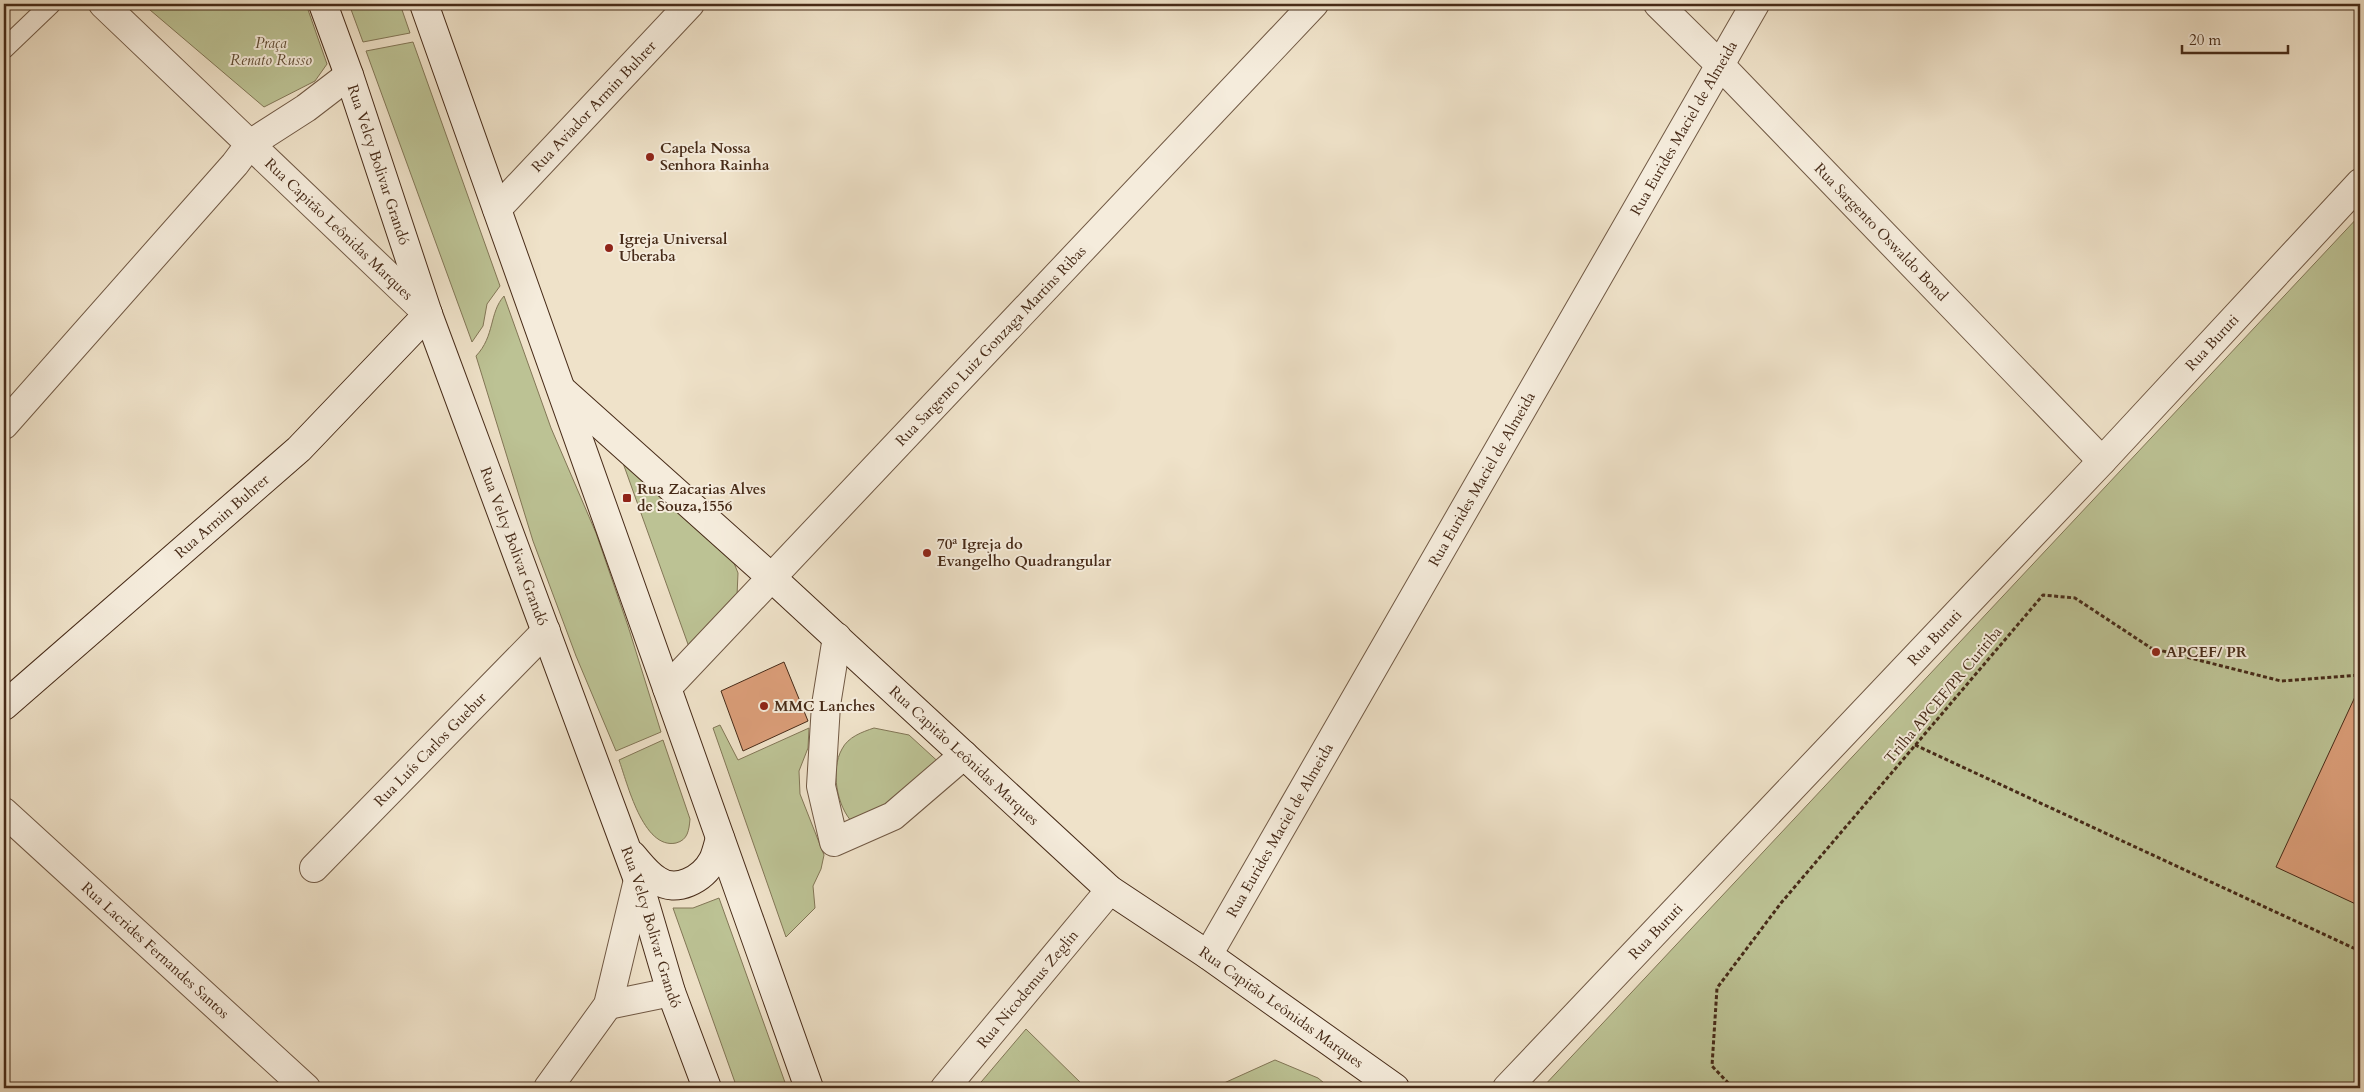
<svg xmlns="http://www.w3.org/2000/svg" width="2364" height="1092" viewBox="0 0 2364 1092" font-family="Cardo,serif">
<rect width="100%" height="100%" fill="#efe2c9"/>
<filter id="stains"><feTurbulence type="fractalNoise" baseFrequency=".004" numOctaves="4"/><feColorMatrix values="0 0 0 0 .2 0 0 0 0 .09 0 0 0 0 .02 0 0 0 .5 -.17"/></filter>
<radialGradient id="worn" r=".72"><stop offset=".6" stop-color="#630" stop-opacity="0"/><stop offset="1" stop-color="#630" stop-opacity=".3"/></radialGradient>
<g fill="#bcc294" stroke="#827656">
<polygon points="143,4 306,4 327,64 315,81 264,107"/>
<polygon points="349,4 400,4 410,33 363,42"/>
<polygon points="413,42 500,286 487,304 483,326 472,342 366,51"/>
<polygon points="2360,215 2360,1088 1542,1088"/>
<path d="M504 296 551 428 596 533 628 626 661 732 616 751 576 656 533 541 476 356C495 336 489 313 504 296Z"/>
<polygon points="623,463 734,563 738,573 737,596 689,647"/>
<polygon points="720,725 738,760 809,728 808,748 799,771 800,794 824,855 821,869 813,886 815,908 786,937 713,728"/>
<path d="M874 728 909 735 944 767 907 799 853 823C837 807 830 770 842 749 848 737 862 732 874 728Z"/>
<path d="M663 740 690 819C689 830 688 840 676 843 643 850 627 782 619 760Z"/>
<polygon points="719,898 787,1088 737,1088 673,908 693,908"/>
<polygon points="1026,1029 1086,1088 976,1088"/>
<polygon points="1275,1060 1318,1078 1330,1088 1213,1088"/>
</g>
<g fill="#da9d78" stroke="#472b18">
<polygon points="784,662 808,721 743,751 721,691"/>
<polygon points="2360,686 2360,906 2276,867"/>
</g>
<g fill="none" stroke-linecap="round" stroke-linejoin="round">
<g stroke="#715944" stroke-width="21">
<polyline id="lane" points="4,49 51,4"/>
</g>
<g stroke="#715944" stroke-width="30">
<g id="street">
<path id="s1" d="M103 4 428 314"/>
<path id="s2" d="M1658 4 1720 65 2102 461"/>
<path id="s3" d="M497 209 690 4"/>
<polyline points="4,425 235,164 250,144 306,108 349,75"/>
<polyline points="837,637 826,705 821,786 834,842 893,816 964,755"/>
<path id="s4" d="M667 688 1314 4"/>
<path id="s5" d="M4 812 306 1088"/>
<path id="s6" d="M314 868 546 631"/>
<path id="s7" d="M1208 955 1755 4"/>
<polyline points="608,1005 671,992"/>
<polyline points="548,1088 608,1005 638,880"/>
<path id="s8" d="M945 1088 1110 890"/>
<path id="s9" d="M1507 1088 2102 461 2360 183"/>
</g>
</g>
<g stroke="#472b18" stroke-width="30">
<g id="secondary">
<path id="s10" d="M323 4 349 75 428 314 638 880 671 992 707 1088"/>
<polyline points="424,4 809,1088"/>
<path id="s11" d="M563 391 772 578 1110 890 1208 955 1395 1088"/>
<path id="s12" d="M4 706 299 449 428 314"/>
<path d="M632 855C640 864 647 874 657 880 676 894 703 879 713 860 716 854 718 845 720 838"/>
</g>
</g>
<g stroke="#472b18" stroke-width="3" stroke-dasharray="4 2.5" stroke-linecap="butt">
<polyline points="1915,745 2360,951"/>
<polyline points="4,1086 6,1088"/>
<polyline points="1733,1088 1712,1066 1717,988 1781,903 2043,595 2075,598 2151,648 2281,681 2360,675"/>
</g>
<use href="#lane" stroke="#f5ecdc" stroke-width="19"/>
<use href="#street" stroke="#f5ecdc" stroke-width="28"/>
<use href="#secondary" stroke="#f5ecdc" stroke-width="28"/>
</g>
<g fill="#8f2418" stroke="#f5ecdc" stroke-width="2">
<circle cx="650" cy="157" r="5"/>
<circle cx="609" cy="248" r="5"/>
<rect x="622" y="493" width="10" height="10" rx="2.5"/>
<circle cx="927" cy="553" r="5"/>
<circle cx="2156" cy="652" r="5"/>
<circle cx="764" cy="706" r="5"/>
</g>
<g text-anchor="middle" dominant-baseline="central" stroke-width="4" stroke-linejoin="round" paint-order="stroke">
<g font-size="15" font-style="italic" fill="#5e4931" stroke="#f5ecdc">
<text x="271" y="43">Praça<tspan x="271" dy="17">Renato Russo</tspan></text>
</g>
<g font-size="15" fill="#472b18" stroke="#f5ecdc">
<text stroke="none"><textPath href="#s3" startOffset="141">Rua Aviador Armin Buhrer</textPath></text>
<text stroke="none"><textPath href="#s7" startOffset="954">Rua Eurides Maciel de Almeida</textPath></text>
<text stroke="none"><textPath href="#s10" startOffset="170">Rua Velcy Bolivar Grandó</textPath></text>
<text stroke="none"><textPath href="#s1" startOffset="326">Rua Capitão Leônidas Marques</textPath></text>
<text stroke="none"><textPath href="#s2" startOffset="319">Rua Sargento Oswaldo Bond</textPath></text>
<text stroke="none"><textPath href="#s9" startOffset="1026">Rua Buruti</textPath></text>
<text stroke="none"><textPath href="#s4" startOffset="471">Rua Sargento Luiz Gonzaga Martins Ribas</textPath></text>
<text stroke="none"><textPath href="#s7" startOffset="549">Rua Eurides Maciel de Almeida</textPath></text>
<text stroke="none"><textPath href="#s12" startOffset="289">Rua Armin Buhrer</textPath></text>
<text stroke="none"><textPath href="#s10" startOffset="575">Rua Velcy Bolivar Grandó</textPath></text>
<text stroke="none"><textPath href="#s9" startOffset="621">Rua Buruti</textPath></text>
<text transform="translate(1943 695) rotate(-50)">Trilha APCEF/PR Curitiba</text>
<text stroke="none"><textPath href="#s6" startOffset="166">Rua Luís Carlos Guebur</textPath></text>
<text stroke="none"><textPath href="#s11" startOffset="542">Rua Capitão Leônidas Marques</textPath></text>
<text stroke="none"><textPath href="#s7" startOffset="144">Rua Eurides Maciel de Almeida</textPath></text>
<text stroke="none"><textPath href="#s10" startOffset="980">Rua Velcy Bolivar Grandó</textPath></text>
<text stroke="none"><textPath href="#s9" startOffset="216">Rua Buruti</textPath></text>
<text stroke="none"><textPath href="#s5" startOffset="205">Rua Lacrides Fernandes Santos</textPath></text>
<text stroke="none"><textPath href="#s8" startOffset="129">Rua Nicodemus Zeglin</textPath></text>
<text stroke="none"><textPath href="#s11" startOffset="948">Rua Capitão Leônidas Marques</textPath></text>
</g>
<g font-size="15" font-weight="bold" fill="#472b18" stroke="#f5ecdc" text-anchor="start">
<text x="660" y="148">Capela Nossa<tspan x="660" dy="17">Senhora Rainha</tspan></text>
<text x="619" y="239">Igreja Universal<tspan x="619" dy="17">Uberaba</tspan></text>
<text x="637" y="489">Rua Zacarias Alves<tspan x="637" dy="17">de Souza,1556</tspan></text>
<text x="937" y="544">70ª Igreja do<tspan x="937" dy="17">Evangelho Quadrangular</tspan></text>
<text x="2166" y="652">APCEF/ PR</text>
<text x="774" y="706">MMC Lanches</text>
</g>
</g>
<rect width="2364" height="1092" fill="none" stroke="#efe2c9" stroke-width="20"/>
<rect x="5" y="5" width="2354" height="1082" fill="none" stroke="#472b18" stroke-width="2.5"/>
<rect x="10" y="10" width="2344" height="1072" fill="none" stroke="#472b18"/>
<path d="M2182 45v8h106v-8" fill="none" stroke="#472b18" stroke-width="2.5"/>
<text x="2189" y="45" font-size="15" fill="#472b18" stroke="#f5ecdc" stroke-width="4" paint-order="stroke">20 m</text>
<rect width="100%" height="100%" filter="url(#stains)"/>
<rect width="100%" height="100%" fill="url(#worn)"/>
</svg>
